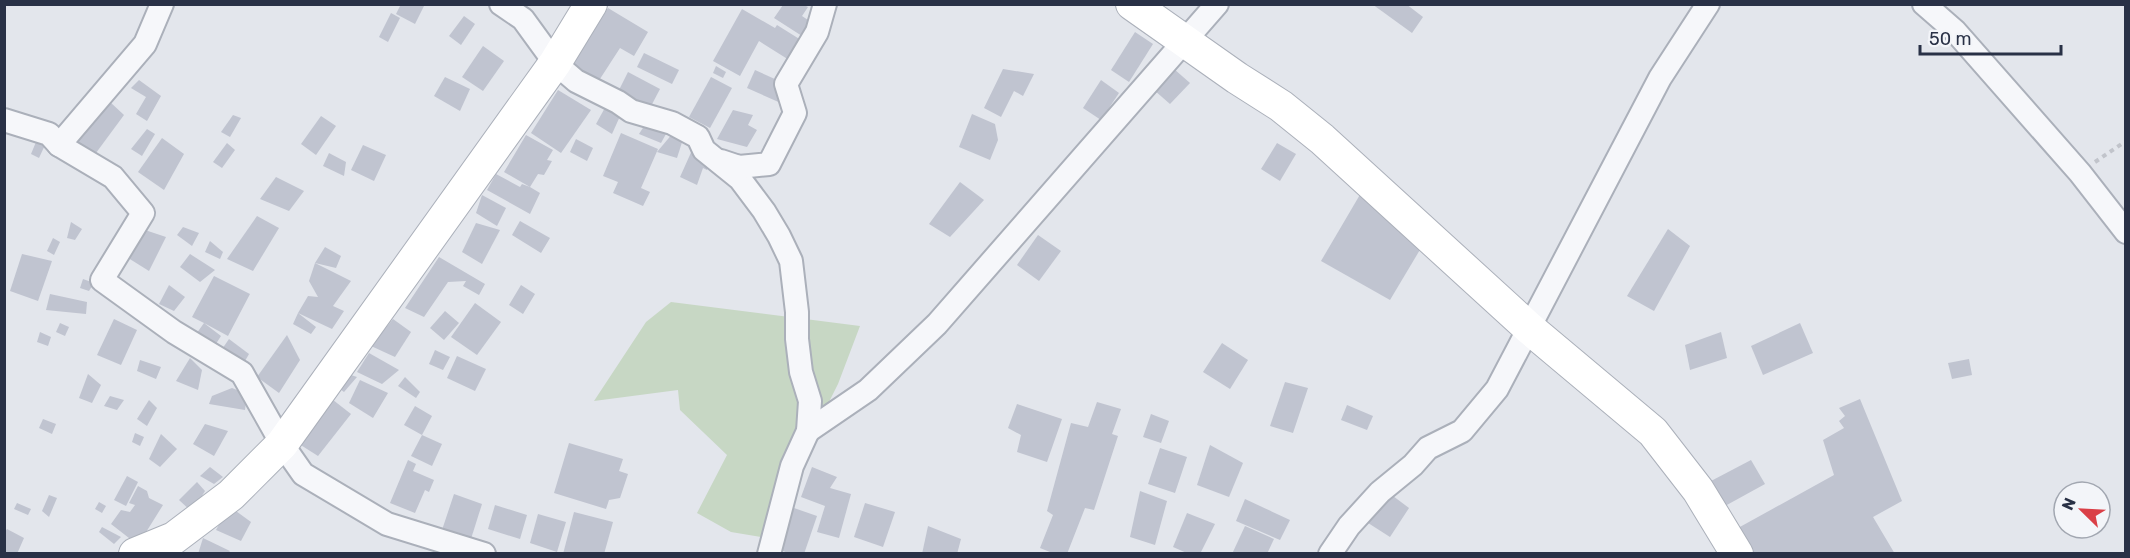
<svg xmlns="http://www.w3.org/2000/svg" width="2130" height="558" viewBox="0 0 2130 558" font-family="Rubik,sans-serif">
<rect width="100%" height="100%" fill="#e3e6ec"/>
<polygon fill="#c7d7c4" points="671,302 860,326 838,384 761,537 731,532 697,513 727,455 680,410 678,390 594,401 646,322"/>
<g fill="#c0c4d0">
<polygon points="401,4 425,4 415,24 396,14"/>
<polygon points="1372,4 1406,4 1423,17 1412,33"/>
<polygon points="783,5 804,5 808,7 802,16 811,22 802,36 774,18"/>
<polygon points="608,8 648,32 634,56 620,48 598,82 572,66"/>
<polygon points="742,9 775,28 777,25 809,45 797,65 759,41 740,76 713,61"/>
<polygon points="391,13 400,18 388,42 379,37"/>
<polygon points="464,16 475,24 461,45 449,36"/>
<polygon points="1135,32 1153,44 1129,82 1111,70"/>
<polygon points="483,46 504,61 483,91 462,77"/>
<polygon points="644,53 679,70 672,84 637,67"/>
<polygon points="716,66 726,72 723,78 713,73"/>
<polygon points="1003,69 1034,74 1023,96 1014,91 1001,117 984,108"/>
<polygon points="1174,69 1190,83 1170,104 1154,90"/>
<polygon points="755,70 786,84 783,104 747,88"/>
<polygon points="628,72 660,89 650,108 618,92"/>
<polygon points="445,77 470,89 460,111 434,96"/>
<polygon points="711,77 732,88 710,128 689,117"/>
<polygon points="139,80 161,96 147,121 136,114 146,97 131,88"/>
<polygon points="1101,80 1119,93 1101,120 1083,108"/>
<polygon points="558,90 591,110 561,153 531,133"/>
<polygon points="110,102 124,115 93,157 72,142"/>
<polygon points="607,104 621,114 612,134 596,124"/>
<polygon points="733,110 753,115 748,125 757,130 747,147 717,139"/>
<polygon points="972,114 995,124 998,140 990,160 959,147"/>
<polygon points="233,115 241,118 230,137 221,132"/>
<polygon points="321,116 336,126 316,155 301,144"/>
<polygon points="650,117 672,123 661,143 639,134"/>
<polygon points="147,129 155,134 142,156 131,149"/>
<polygon points="621,133 658,149 641,188 650,192 643,206 613,193 618,182 603,176"/>
<polygon points="673,133 684,136 677,158 657,152"/>
<polygon points="526,135 553,150 547,160 552,161 544,175 538,174 530,187 540,193 530,214 487,190 496,174 520,187 522,184 530,187 504,172"/>
<polygon points="698,137 712,156 707,170 703,168 697,185 680,177"/>
<polygon points="162,138 184,154 164,190 138,172"/>
<polygon points="576,139 593,148 587,161 570,152"/>
<polygon points="36,142 45,145 39,158 31,154"/>
<polygon points="227,143 235,150 222,168 213,162"/>
<polygon points="1277,143 1296,154 1280,181 1261,169"/>
<polygon points="363,145 386,155 374,181 351,170"/>
<polygon points="329,153 346,162 344,176 323,166"/>
<polygon points="276,177 304,191 289,211 260,199"/>
<polygon points="1368,181 1424,243 1390,300 1321,261"/>
<polygon points="960,182 984,200 950,237 929,224"/>
<polygon points="482,195 506,208 497,226 476,213"/>
<polygon points="257,216 279,228 253,271 227,259"/>
<polygon points="520,221 550,238 541,253 512,235"/>
<polygon points="71,222 82,229 75,240 67,238"/>
<polygon points="476,223 500,230 482,264 462,252"/>
<polygon points="183,227 199,233 192,246 177,235"/>
<polygon points="142,229 166,237 149,271 125,256"/>
<polygon points="1668,229 1690,246 1654,311 1627,296"/>
<polygon points="1038,235 1061,251 1039,281 1017,265"/>
<polygon points="53,238 60,242 54,255 47,251"/>
<polygon points="210,241 223,252 220,259 205,252"/>
<polygon points="325,247 341,256 336,268 315,263"/>
<polygon points="22,254 52,261 38,301 10,291"/>
<polygon points="190,254 215,270 200,282 180,267"/>
<polygon points="439,257 485,284 479,295 463,286 466,281 448,282 424,317 405,308"/>
<polygon points="315,263 351,281 333,306 344,311 332,329 298,313 316,327 311,334 293,324 298,313 308,296 318,297 309,281"/>
<polygon points="214,276 250,294 228,336 204,323 221,336 212,350 194,337 204,323 192,317"/>
<polygon points="83,279 94,283 89,291 80,288"/>
<polygon points="169,285 185,297 174,311 159,304"/>
<polygon points="521,285 535,294 523,314 509,305"/>
<polygon points="50,294 87,302 86,314 46,310"/>
<polygon points="475,303 501,322 477,355 451,337"/>
<polygon points="445,311 459,323 444,340 430,328"/>
<polygon points="114,319 137,330 121,365 97,355"/>
<polygon points="393,319 411,332 395,357 371,346"/>
<polygon points="60,323 69,327 65,336 56,332"/>
<polygon points="1800,323 1813,353 1763,375 1751,346"/>
<polygon points="40,332 51,337 48,346 37,342"/>
<polygon points="1721,332 1727,358 1690,370 1685,345"/>
<polygon points="287,335 300,360 279,393 257,377"/>
<polygon points="229,339 249,354 241,368 220,352"/>
<polygon points="1222,343 1248,360 1230,389 1203,372"/>
<polygon points="435,350 450,357 443,370 429,364"/>
<polygon points="369,353 399,370 382,384 357,372"/>
<polygon points="457,356 486,369 475,391 447,378"/>
<polygon points="190,358 202,370 198,390 176,381"/>
<polygon points="1969,359 1972,375 1952,379 1948,363"/>
<polygon points="140,360 161,367 156,379 137,371"/>
<polygon points="88,374 101,385 92,403 79,398"/>
<polygon points="348,374 357,377 344,392 337,387"/>
<polygon points="405,377 420,392 416,398 398,386"/>
<polygon points="360,380 388,393 373,418 349,403"/>
<polygon points="1285,382 1308,388 1293,433 1270,426"/>
<polygon points="232,388 247,394 245,410 209,404 212,396"/>
<polygon points="110,396 124,400 117,410 104,406"/>
<polygon points="328,396 351,414 318,456 296,442"/>
<polygon points="1860,399 1902,501 1873,517 1895,554 1752,554 1738,528 1834,475 1823,440 1844,428 1839,421 1845,416 1839,408"/>
<polygon points="149,400 157,408 147,426 137,419"/>
<polygon points="1097,402 1121,409 1112,434 1118,436 1094,510 1085,508 1067,554 1055,554 1040,548 1053,515 1047,511 1071,423 1088,427"/>
<polygon points="1017,404 1062,419 1047,462 1017,452 1021,435 1008,428"/>
<polygon points="1347,405 1373,416 1367,430 1341,420"/>
<polygon points="415,406 432,416 422,435 404,425"/>
<polygon points="1151,414 1169,421 1161,443 1143,437"/>
<polygon points="43,419 56,424 52,434 39,428"/>
<polygon points="205,424 228,431 214,456 193,444"/>
<polygon points="135,433 144,437 140,446 132,442"/>
<polygon points="161,434 177,449 160,467 149,459"/>
<polygon points="422,435 442,444 432,466 411,456"/>
<polygon points="569,443 623,459 619,471 628,474 620,498 609,500 606,509 554,493"/>
<polygon points="1210,445 1243,463 1229,497 1197,485"/>
<polygon points="1160,448 1187,457 1175,493 1148,484"/>
<polygon points="408,460 416,464 413,471 434,480 429,492 425,490 415,513 390,503"/>
<polygon points="1751,460 1765,484 1725,506 1711,481"/>
<polygon points="210,467 223,477 214,484 200,476"/>
<polygon points="812,467 837,477 830,488 851,494 839,538 817,532 825,506 801,497"/>
<polygon points="127,476 138,482 126,506 114,500"/>
<polygon points="197,482 205,491 192,512 179,500"/>
<polygon points="138,486 147,491 149,498 163,505 138,545 111,524 121,510 130,512 135,505 129,503"/>
<polygon points="1140,491 1167,501 1155,545 1130,537"/>
<polygon points="1389,493 1409,508 1390,537 1365,521"/>
<polygon points="454,494 482,504 470,542 441,533"/>
<polygon points="49,495 57,498 49,517 42,511"/>
<polygon points="1245,499 1290,520 1280,540 1236,521"/>
<polygon points="99,502 106,506 102,513 95,509"/>
<polygon points="17,503 31,509 28,515 14,509"/>
<polygon points="865,503 895,512 883,547 854,537"/>
<polygon points="495,505 527,515 520,539 488,529"/>
<polygon points="229,506 251,522 241,541 216,530"/>
<polygon points="794,508 817,516 804,554 791,554 780,550"/>
<polygon points="574,512 613,522 604,554 563,554"/>
<polygon points="1187,513 1215,524 1200,554 1189,554 1173,547"/>
<polygon points="538,514 566,522 557,552 530,543"/>
<polygon points="928,526 961,539 957,554 922,554"/>
<polygon points="1245,526 1274,539 1267,554 1232,554"/>
<polygon points="102,527 121,537 114,544 99,532"/>
<polygon points="7,529 24,538 17,554 4,554 4,533"/>
<polygon points="203,538 230,551 228,554 198,554"/>
</g>
<g fill="none" stroke-linecap="round" stroke-linejoin="round">
<g stroke="#abb0ba" stroke-width="26">
<g id="street">
<polyline points="501,4 523,19 555,63 576,81 618,102 631,111 672,123 698,137 704,150 740,179 764,211 779,236 791,261 797,312 797,339 801,372 810,401 808,431 792,466 769,554"/>
<polyline points="1924,4 1955,31 2080,173 2126,232"/>
<polyline points="4,120 49,134 59,145 113,177 143,213 102,280 174,332 242,373 282,444 303,474 387,524 484,554"/>
<polyline points="59,145 145,44 162,4"/>
<polyline points="721,161 739,167 769,164 795,113 786,84 817,32 825,4"/>
<polyline points="808,431 868,390 937,324 1217,4"/>
<polyline points="1330,554 1349,526 1380,492 1413,465 1428,448 1462,431 1497,389 1660,78 1708,4"/>
</g>
</g>
<g stroke="#abb0ba" stroke-width="34">
<g id="secondary">
<polyline points="1132,4 1237,78 1281,106 1322,139 1529,328 1653,432 1698,490 1737,554"/>
<polyline points="135,554 174,538 231,495 282,444 555,63 591,4"/>
</g>
</g>
<polyline stroke="#c1c4cb" stroke-width="4" stroke-dasharray="4.5 4.5" stroke-linecap="butt" points="2095,162 2126,141"/>
<use href="#street" stroke="#f6f7fa" stroke-width="22"/>
<use href="#secondary" stroke="#fff" stroke-width="32"/>
</g>
<rect width="2130" height="558" fill="none" stroke="#293146" stroke-width="12"/>
<g transform="translate(2082 510) rotate(294)"><circle r="28" fill="#f3f5f9" stroke="#a2a7b1" stroke-width="1.5"/>
<path d="M0-4.5L10 22L0 15L-10 22Z" fill="#da3f47"/>
<text y="-9" font-size="16" font-weight="bold" text-anchor="middle" fill="#293146">N</text>
</g>
<path d="M1920 45v9h141v-9" fill="none" stroke="#293146" stroke-width="3"/>
<text x="1929" y="45" font-size="18" fill="#293146" stroke="#f3f5f9" stroke-width="4.5" paint-order="stroke">50 m</text>
</svg>
